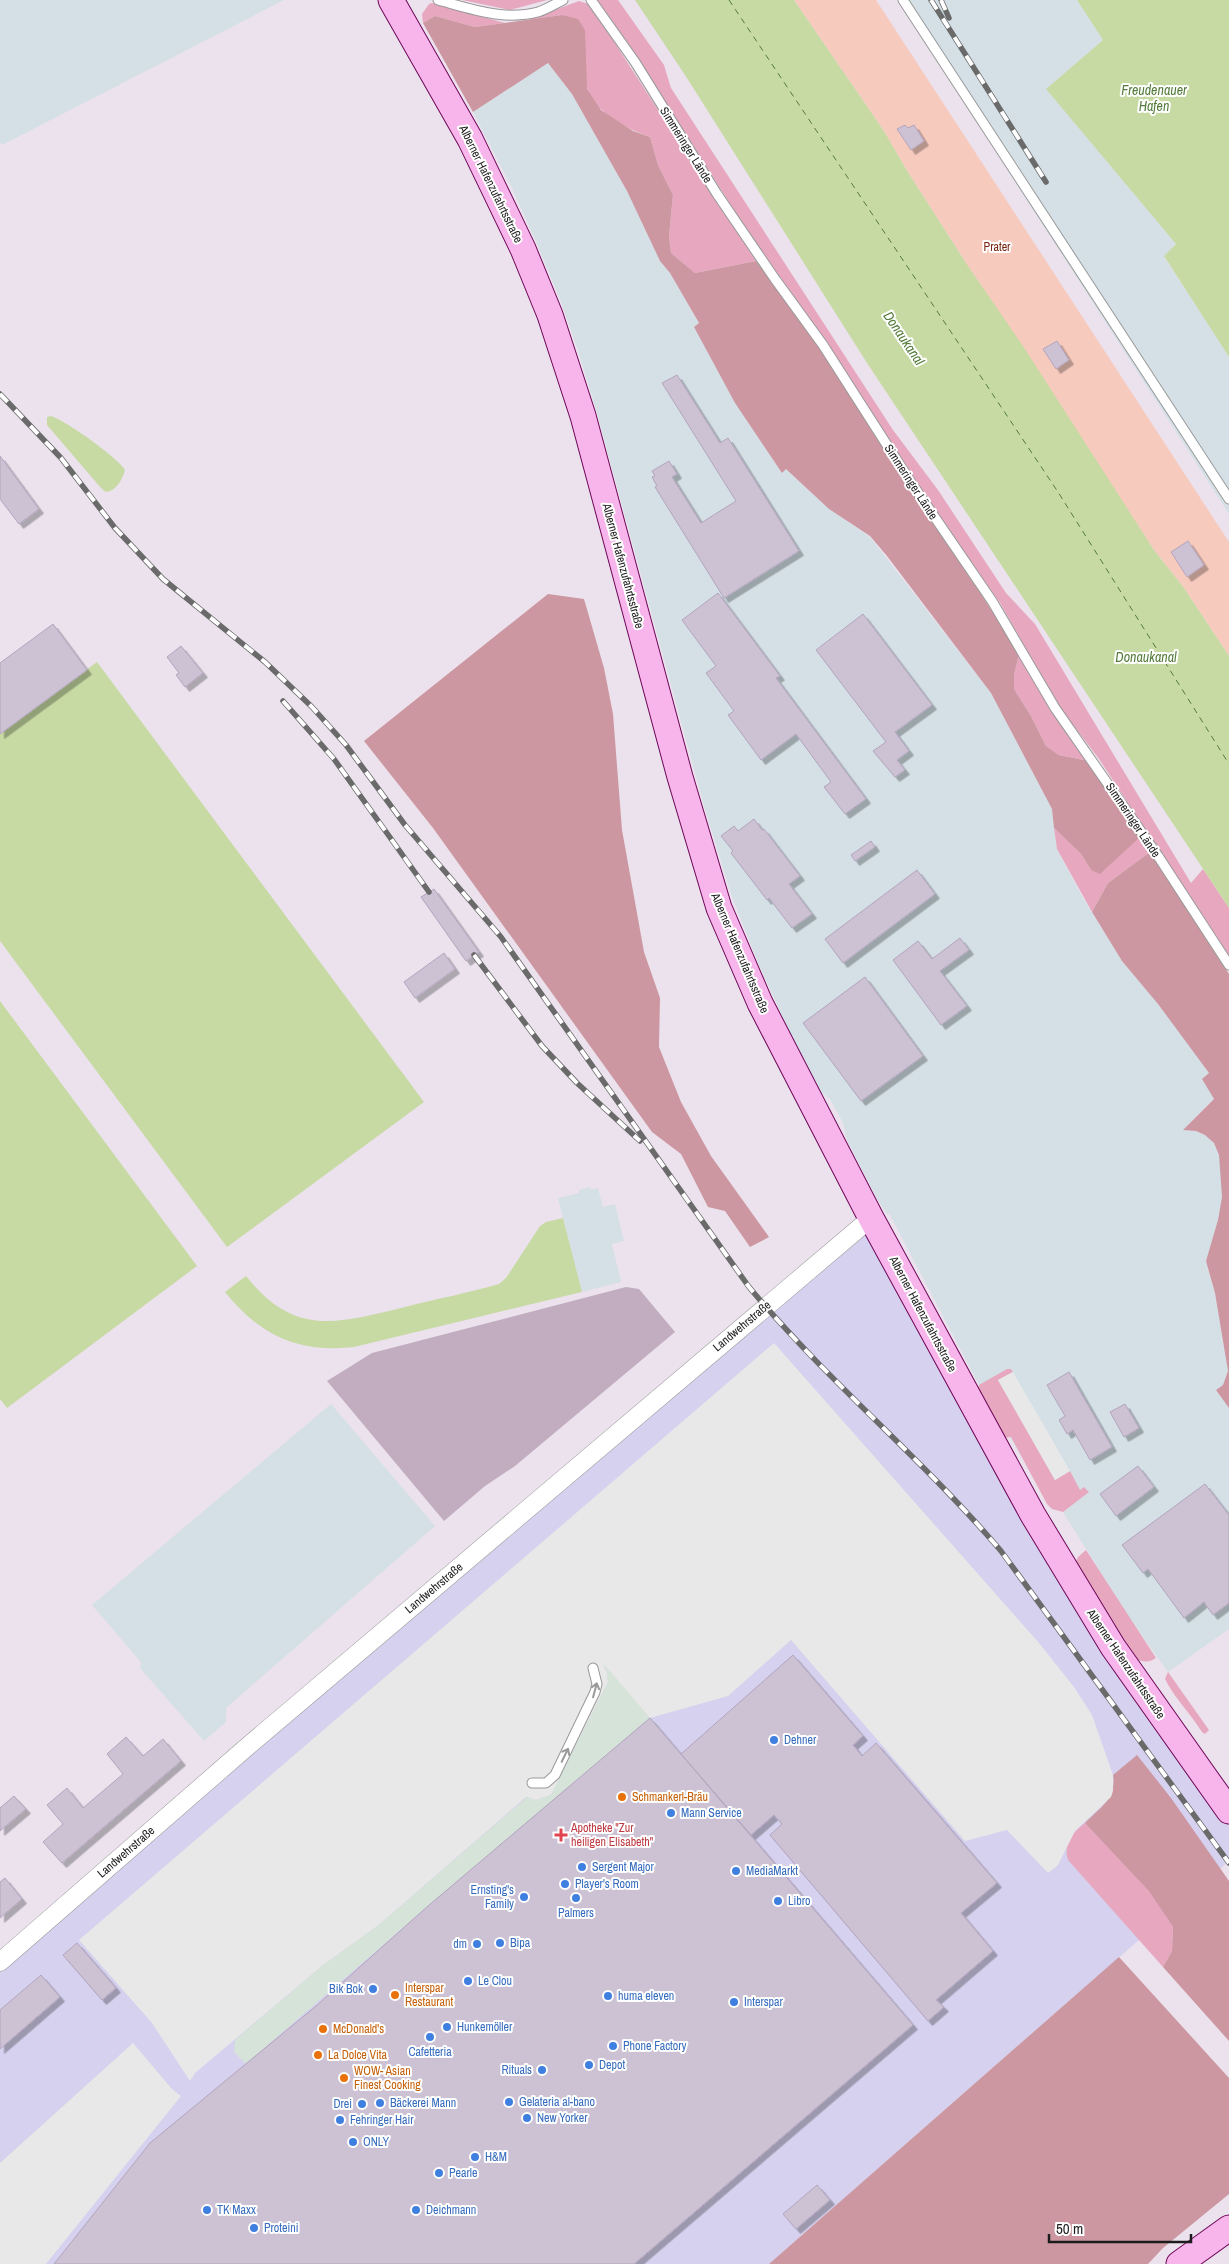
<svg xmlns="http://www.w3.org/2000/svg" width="1229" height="2264" viewBox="0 0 1229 2264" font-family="'Archivo Narrow',sans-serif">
<defs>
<filter id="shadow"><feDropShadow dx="4.5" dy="4.5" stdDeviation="0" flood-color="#0004"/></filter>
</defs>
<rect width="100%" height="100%" fill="#ebe2ed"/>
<polygon fill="#d5d1ee" points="871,1218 960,1384 1229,1811 1229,1861 769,2264 0,2264 0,1962"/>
<g fill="#d4e0e6">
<polygon points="0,0 284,0 2,145 0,142"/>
<polygon points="898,0 1077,0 1103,40 1046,89 1176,244 1164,257 1229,357 1229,514"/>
<polygon points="548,63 572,94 627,191 660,261 670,273 699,324 694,327 735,403 782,473 786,469 829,509 870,537 991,693 1052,809 1057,849 1083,898 1122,961 1158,1004 1209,1073 1202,1079 1214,1098 1183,1130 1196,1131 1205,1135 1214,1143 1219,1155 1221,1173 1222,1197 1218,1220 1206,1261 1215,1293 1228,1371 1223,1385 1216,1390 1229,1408 1229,1629 1168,1672 1126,1613 1063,1512 1089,1491 1041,1490 979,1385 890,1215 886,1213 876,1197 847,1140 843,1123 830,1099 821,1092 796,1046 756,958 731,894 705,809 596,410 578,350 561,302 538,246 511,186 473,112"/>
<polygon points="590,1187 591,1190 598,1188 603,1207 615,1204 624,1241 612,1244 621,1282 582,1292 558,1198 579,1193 579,1190"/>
<polygon points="331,1404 435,1526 226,1708 226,1722 204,1741 140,1668 141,1662 92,1605"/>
</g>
<polygon fill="#c1adbf" points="626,1287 639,1289 675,1332 515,1466 485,1486 444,1521 327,1381 372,1353"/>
<g fill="#e7a8bf">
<polygon points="462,0 547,0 510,10"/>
<polygon points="597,0 618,0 664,65 671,88 893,430 938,490 1006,593 1035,624 1191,883 1203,869 1229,908 1229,957 1099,759 1058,705 1000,603 931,505 823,338 753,240 629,45"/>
<path d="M579 1 588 4 596 14 756 261 695 273 671 253 669 236 673 195 658 165 650 137C629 130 593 111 587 88 583 75 585 46 585 30L562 15 528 20Z"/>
<polygon points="432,3 505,23 475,27 435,16 423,23 422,14 429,4"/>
<polygon points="1019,654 1046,701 1089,761 1059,755 1046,746 1031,716 1014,689 1014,675"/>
<polygon points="1054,828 1081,854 1091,870 1140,837 1150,852 1108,883 1092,912 1057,849"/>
<polygon points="1007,1369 1011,1369 1013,1372 998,1380 1055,1480 1070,1471 1080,1490 1084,1487 1089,1492 1063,1512 1052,1509 1047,1504 1011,1437 1004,1438 978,1392 979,1385"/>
<path d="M1086 1550 1156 1658C1149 1663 1143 1662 1135 1659L1074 1566 1078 1557Z"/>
<path d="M1168 1672 1209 1730 1205 1734 1202 1732C1191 1714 1175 1699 1165 1679Z"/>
<path d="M1085 1823 1149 1890 1173 1927 1172 1951 1163 1967 1068 1860C1063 1844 1072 1833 1085 1823Z"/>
</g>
<g fill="#cc97a0">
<polygon points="562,15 578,19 585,30 587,89 601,110 633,131 650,137 658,165 673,195 669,236 671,253 695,273 756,261 815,341 903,479 981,594 1019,654 1014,675 1014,689 1031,716 1046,746 1059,755 1089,761 1140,837 1100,874 1091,870 1081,854 1054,828 1052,809 991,693 887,556 870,536 829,509 786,469 782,473 735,403 694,327 699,323 670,273 660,261 627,191 572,94 548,63 473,112 423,23 435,16 475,27"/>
<polygon points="548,594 584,599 604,668 613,714 622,830 644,952 660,998 659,1047 681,1102 711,1156 769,1237 750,1247 725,1211 708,1207 681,1154 652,1132 433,828 364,741"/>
<polygon points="1150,852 1229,974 1229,1408 1216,1390 1223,1385 1228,1371 1215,1293 1206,1261 1218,1220 1222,1197 1219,1155 1214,1143 1205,1135 1196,1131 1183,1130 1214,1099 1202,1079 1209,1073 1158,1004 1122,961 1092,912 1108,883"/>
<path d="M1137 1755 1171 1798 1229 1881V2041L1163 1967 1172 1951 1173 1927 1149 1891 1085 1823C1100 1808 1117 1798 1113 1775Z"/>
<polygon points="1119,1957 1229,2078 1229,2194 1163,2248 1148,2264 769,2264"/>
</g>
<polygon fill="#f7cabe" points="794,0 876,0 1229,542 1229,656 1184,588 1154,550 966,263 906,169 884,131"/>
<g fill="#e8e8e8">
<polygon points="774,1343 1039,1643 1074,1687 1092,1715 1113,1775 1113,1791 1111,1797 1075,1831 1058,1865 1048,1873 1007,1830 965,1841 791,1640 728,1696 650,1718 602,1665 607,1672 608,1682 551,1795 536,1800 526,1797 380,1924 322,1966 195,2073 190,2081 152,2023 79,1940"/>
<polygon points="1013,1372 1070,1471 1055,1480 998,1380"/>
<polygon points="133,2043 172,2089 181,2096 46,2264 0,2264 0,2163"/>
</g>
<polygon fill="#d6e3d8" points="603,1663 650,1718 428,1906 246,2064 234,2052 235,2040 322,1966 380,1924 527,1797 536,1800 551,1795 608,1682 607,1672"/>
<g fill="#c7daa3">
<polygon points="635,0 794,0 884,131 906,169 966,263 1023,346 1154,550 1184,588 1229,656 1229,908 867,363 685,75"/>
<polygon points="1077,0 1229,0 1229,357 1164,256 1176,244 1046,89 1103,40"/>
<path d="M51 416C65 420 118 458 125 470 122 480 117 490 106 492L101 488 47 425V417Z"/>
<polygon points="97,662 424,1102 227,1247 0,941 0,734"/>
<polygon points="0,1001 197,1266 7,1408 0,1399"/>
<path d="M563 1218 582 1292 354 1347C297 1353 261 1336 225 1292L246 1276C295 1338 338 1323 405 1307 436 1299 468 1293 499 1284L506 1278 540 1226 546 1222Z"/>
</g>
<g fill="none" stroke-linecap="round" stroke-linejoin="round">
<polyline stroke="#537b3a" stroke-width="1" stroke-dasharray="6 5" stroke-linecap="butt" points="729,0 1058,492 1229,764"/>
</g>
<g fill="#ccc2d3" stroke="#b3a4be" filter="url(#shadow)">
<polygon points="905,125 908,128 914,125 924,141 911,150 897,129"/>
<polygon points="1057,341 1069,360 1056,369 1043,349"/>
<polygon points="677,375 720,443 728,438 799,551 724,598 655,487 657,486 652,477 655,476 652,471 669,461 677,474 672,477 701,523 736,501 662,383"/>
<polygon points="0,456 39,509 19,524 0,499"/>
<polygon points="1188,541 1204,565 1187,577 1171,552"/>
<polygon points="718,593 780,676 776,678 866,799 845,814 824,787 831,782 796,734 761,760 728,715 734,711 706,673 716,666 682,620"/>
<polygon points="863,614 932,705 895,732 909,751 897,760 905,770 895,777 873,751 886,742 816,650"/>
<polygon points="53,624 87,670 0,734 0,663"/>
<polygon points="181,646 203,673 185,687 176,675 179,673 167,657"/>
<polygon points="754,819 762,830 764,829 800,876 789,884 812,914 792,928 769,898 767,900 731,853 733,851 721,836 734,826 738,831"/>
<polygon points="871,841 875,847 855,861 851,855"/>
<polygon points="917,870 935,894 843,963 825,939"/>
<polygon points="434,889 479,952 466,961 421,897"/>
<polygon points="960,938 969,950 940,971 967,1006 941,1025 893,960 918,941 932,959"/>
<polygon points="444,953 455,969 415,998 404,982"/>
<polygon points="865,977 923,1056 861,1101 803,1023"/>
<polygon points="1069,1372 1112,1447 1090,1460 1073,1430 1067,1434 1059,1420 1065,1416 1047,1385"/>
<polygon points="1125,1404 1139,1428 1124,1437 1110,1412"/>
<polygon points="1138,1466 1154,1487 1116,1516 1100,1494"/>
<polygon points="1205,1484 1229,1515 1229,1603 1213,1615 1204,1602 1184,1618 1148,1569 1143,1573 1122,1545"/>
<polygon points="793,1655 863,1736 853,1745 862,1756 876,1743 997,1883 961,1913 993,1951 936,2000 944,2007 928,2021 770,1835 782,1824 774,1815 751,1835 681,1754"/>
<polygon points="650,1718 913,2025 634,2264 54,2264 150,2143 316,2006 428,1906"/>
<polygon points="126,1737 143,1756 163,1739 181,1761 62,1863 43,1842 63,1824 47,1805 67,1788 83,1808 123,1774 107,1754"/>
<polygon points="14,1796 26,1809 0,1831 0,1808"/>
<polygon points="5,1878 22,1899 0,1918 0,1882"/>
<polygon points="77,1943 116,1988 102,2000 63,1955"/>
<polygon points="41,1975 60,1997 0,2049 0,2010"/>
<polygon points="817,2185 830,2200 796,2229 783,2214"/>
</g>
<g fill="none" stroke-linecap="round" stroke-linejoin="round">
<g stroke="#999" stroke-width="11">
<g id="lane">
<path d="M438 0C471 9 504 21 538 12 547 9 555 4 563 0"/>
<polyline points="591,0 635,62 717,194 775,279 823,345 910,481 992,601 1055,708 1158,856 1229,965"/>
<polyline points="903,0 1229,499"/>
<polyline points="532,1783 546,1783 555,1775 595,1692 597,1684 593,1668"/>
</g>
</g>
<g stroke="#999" stroke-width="19">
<polyline id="street" points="0,1962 248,1746 871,1218"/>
</g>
<g stroke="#6e0757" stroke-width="27">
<g id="secondary">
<polyline points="391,0 470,139 523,249 550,315 583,416 680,777 719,908 760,1003 871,1218 1033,1515 1113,1647 1229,1811"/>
<polyline points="1179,2264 1229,2228"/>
</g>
</g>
<use href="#lane" stroke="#fff" stroke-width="9"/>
<use href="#street" stroke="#fff" stroke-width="18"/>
<use href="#secondary" stroke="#f7b5ec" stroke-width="25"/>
<g stroke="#6a6a6a" stroke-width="5.5">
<g id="rail">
<polyline points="931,0 1046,182"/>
<polyline points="941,0 949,18"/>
<path d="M0 394 61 458 115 528 163 579 265 662 312 707 346 745 405 825 501 937 749 1287C827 1381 922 1458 1001 1551L1229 1863"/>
<polyline points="283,701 334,759 429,892"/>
<polyline points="474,955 542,1046 577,1083 640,1141"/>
</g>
</g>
<use href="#rail" stroke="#fff" stroke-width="4" stroke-dasharray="11" stroke-linecap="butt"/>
</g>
<defs><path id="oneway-shaft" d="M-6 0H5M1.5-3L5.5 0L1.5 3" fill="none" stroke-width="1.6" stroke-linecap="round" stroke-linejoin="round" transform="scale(1.25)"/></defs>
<g stroke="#999">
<use href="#oneway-shaft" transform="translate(595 1690) rotate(-75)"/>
<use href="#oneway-shaft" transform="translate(565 1755) rotate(-64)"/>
</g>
<g fill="#3f7fe0" stroke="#fff" stroke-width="2">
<circle cx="774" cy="1740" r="5"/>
<circle cx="671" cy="1813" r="5"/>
<circle cx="582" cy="1867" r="5"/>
<circle cx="736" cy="1871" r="5"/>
<circle cx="565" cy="1884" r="5"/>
<circle cx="524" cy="1897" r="5"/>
<circle cx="576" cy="1898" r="5"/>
<circle cx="778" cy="1901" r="5"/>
<circle cx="500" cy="1943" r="5"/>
<circle cx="477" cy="1944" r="5"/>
<circle cx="468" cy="1981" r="5"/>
<circle cx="373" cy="1989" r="5"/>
<circle cx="608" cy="1996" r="5"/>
<circle cx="734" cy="2002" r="5"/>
<circle cx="447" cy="2027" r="5"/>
<circle cx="430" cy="2037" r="5"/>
<circle cx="613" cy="2046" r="5"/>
<circle cx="589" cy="2065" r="5"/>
<circle cx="542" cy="2070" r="5"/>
<circle cx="509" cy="2102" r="5"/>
<circle cx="380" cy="2103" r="5"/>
<circle cx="362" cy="2104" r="5"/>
<circle cx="527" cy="2118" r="5"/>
<circle cx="340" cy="2120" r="5"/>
<circle cx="353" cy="2142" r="5"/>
<circle cx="475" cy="2157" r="5"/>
<circle cx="439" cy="2173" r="5"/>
<circle cx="207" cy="2210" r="5"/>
<circle cx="416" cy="2210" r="5"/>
<circle cx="254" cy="2228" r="5"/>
</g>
<g fill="#e8710a" stroke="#fff" stroke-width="2">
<circle cx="622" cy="1797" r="5"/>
<circle cx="395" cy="1995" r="5"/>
<circle cx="323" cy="2029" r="5"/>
<circle cx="318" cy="2055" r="5"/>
<circle cx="344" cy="2078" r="5"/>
</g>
<path fill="#e0444e" stroke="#fff" stroke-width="2" d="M558.5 1827.5h5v5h5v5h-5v5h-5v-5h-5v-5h5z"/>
<g text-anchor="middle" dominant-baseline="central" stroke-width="4" stroke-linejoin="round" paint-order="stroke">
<g font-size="12" fill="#1c1c1c" stroke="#fff">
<text transform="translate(686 145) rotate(58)">Simmeringer Lände</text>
<text transform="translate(491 184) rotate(64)">Alberner Hafenzufahrtsstraße</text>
<text transform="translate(911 482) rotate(57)">Simmeringer Lände</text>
<text transform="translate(623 566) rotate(75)">Alberner Hafenzufahrtsstraße</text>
<text transform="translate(1133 820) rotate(56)">Simmeringer Lände</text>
<text transform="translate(740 953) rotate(67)">Alberner Hafenzufahrtsstraße</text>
<text transform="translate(923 1314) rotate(62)">Alberner Hafenzufahrtsstraße</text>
<text transform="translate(742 1326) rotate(-40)">Landwehrstraße</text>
<text transform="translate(434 1588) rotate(-40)">Landwehrstraße</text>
<text transform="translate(1126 1664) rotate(56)">Alberner Hafenzufahrtsstraße</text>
<text transform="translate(126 1852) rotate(-41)">Landwehrstraße</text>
</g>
<g font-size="12" fill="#76230e" stroke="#fff">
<text x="997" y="247">Prater</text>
</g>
<g font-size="12" fill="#366cbe" stroke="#fff" text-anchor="start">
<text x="784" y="1740">Dehner</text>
<text x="681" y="1813">Mann Service</text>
<text x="592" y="1867">Sergent Major</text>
<text x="746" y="1871">MediaMarkt</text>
<text x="575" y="1884">Player's Room</text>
<text x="514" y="1890" text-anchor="end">Ernsting's<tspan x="514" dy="14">Family</tspan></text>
<text x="788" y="1901">Libro</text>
<text x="576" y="1913" text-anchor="middle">Palmers</text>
<text x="510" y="1943">Bipa</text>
<text x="467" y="1944" text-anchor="end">dm</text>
<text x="478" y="1981">Le Clou</text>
<text x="363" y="1989" text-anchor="end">Bik Bok</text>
<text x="618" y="1996">huma eleven</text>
<text x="744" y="2002">Interspar</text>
<text x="457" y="2027">Hunkemöller</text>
<text x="623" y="2046">Phone Factory</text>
<text x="430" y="2052" text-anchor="middle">Cafetteria</text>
<text x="599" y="2065">Depot</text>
<text x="532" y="2070" text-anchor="end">Rituals</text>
<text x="519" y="2102">Gelateria al-bano</text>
<text x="390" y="2103">Bäckerei Mann</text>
<text x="352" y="2104" text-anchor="end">Drei</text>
<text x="537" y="2118">New Yorker</text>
<text x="350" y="2120">Fehringer Hair</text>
<text x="363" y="2142">ONLY</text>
<text x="485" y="2157">H&amp;M</text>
<text x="449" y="2173">Pearle</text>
<text x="217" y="2210">TK Maxx</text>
<text x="426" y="2210">Deichmann</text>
<text x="264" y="2228">Proteini</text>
</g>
<g font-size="12" fill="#c56008" stroke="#fff" text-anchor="start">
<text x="632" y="1797">Schmankerl-Bräu</text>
<text x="405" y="1988">Interspar<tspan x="405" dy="14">Restaurant</tspan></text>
<text x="333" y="2029">McDonald's</text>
<text x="328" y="2055">La Dolce Vita</text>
<text x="354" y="2071">WOW- Asian<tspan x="354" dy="14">Finest Cooking</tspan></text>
</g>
<g font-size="12" fill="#be3a42" stroke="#fff" text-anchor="start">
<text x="571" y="1828">Apotheke "Zur<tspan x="571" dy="14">heiligen Elisabeth"</tspan></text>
</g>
<g font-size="14" font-style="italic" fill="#537b3a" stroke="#fff">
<text x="1154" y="90">Freudenauer<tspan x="1154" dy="16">Hafen</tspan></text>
<text transform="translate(904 338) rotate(56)">Donaukanal</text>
<text x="1146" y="657">Donaukanal</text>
</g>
</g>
<path d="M1049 2234v8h142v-8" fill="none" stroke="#1c1c1c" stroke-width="2.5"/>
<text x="1056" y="2234" font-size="15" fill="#1c1c1c" stroke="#ffffff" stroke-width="4" paint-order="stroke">50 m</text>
</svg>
